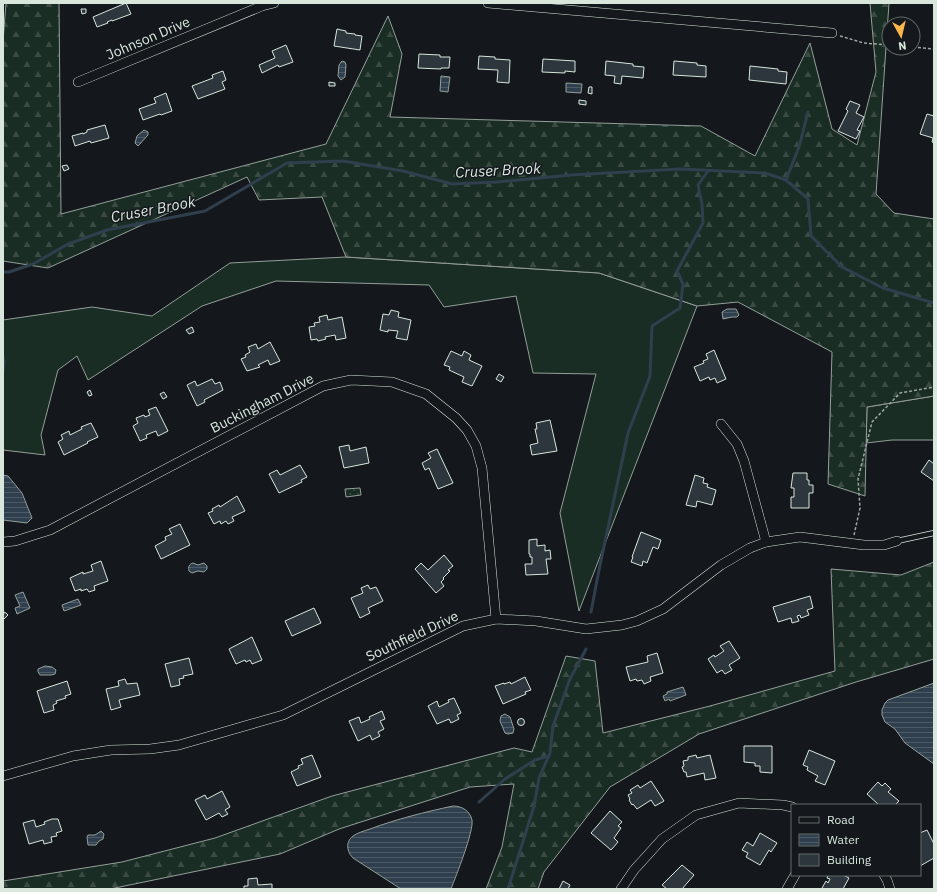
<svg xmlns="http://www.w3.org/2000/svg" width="937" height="892" viewBox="0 0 937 892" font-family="'IBM Plex Sans',sans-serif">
<defs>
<pattern id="forest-firs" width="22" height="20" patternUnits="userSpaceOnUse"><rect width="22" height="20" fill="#1a2d24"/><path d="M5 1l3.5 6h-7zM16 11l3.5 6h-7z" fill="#3b4b43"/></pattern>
<pattern id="garden-dots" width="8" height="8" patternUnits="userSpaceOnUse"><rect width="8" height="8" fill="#1a2d24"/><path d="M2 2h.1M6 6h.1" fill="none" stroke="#3b4b43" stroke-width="1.8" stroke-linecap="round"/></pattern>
<pattern id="water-rules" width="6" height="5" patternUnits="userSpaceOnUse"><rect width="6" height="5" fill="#2f3f4d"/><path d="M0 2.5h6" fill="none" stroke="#4c5b66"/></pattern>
</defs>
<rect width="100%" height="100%" fill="#14181c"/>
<g fill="#1a2d24" stroke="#939e99">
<polygon points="346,257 599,273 697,306 579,611 560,513 596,374 533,373 516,296 444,307 429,285 276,281 202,306 88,380 77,356 58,370 41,435 45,455 3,450 3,320 92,307 152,316 230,263"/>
<polygon points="934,396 934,440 892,440 866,443 867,407"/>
</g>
<g fill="url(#forest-firs)" stroke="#939e99">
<polygon points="6,3 59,3 61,214 326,144 388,16 402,54 390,117 701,126 755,156 810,43 832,129 857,145 876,72 870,3 889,3 876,194 894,213 934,219 934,396 867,407 865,496 828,484 832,352 738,302 697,306 599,273 346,257 322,197 259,200 247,177 48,268 3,261 3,41"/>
<polygon points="934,562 934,659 856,682 699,734 610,787 544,872 538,889 486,889 502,847 514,784 470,787 339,829 280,854 110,889 3,889 3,881 122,862 215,838 332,796 514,748 532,752 566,656 595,661 603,733 710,706 835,671 831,569 901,575"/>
</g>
<polygon fill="url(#garden-dots)" stroke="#939e99" points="360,488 361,495 346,497 345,489"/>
<g fill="url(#water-rules)" stroke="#939e99">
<polygon points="342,61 345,62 346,65 345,77 341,80 338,76 339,65"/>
<polygon points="441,76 450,77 448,92 440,91"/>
<polygon points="566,83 582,84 581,93 566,92"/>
<polygon points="144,130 148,132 148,135 138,146 135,143 137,136"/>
<polygon points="727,309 736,309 739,315 737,317 732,317 723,319 722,312"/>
<polygon points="3,475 8,476 22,493 32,518 27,523 3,520"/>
<path d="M193 563 198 565 204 563 207 566V569L204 572 198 571 192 573 189 571C188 567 189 564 193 563Z"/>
<polygon points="23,592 30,608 17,614 15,608 20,606 15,595"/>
<polygon points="78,599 81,605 64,611 62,605"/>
<polygon points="45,666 52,667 56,670 55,674 51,675 40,675 38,672 38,669"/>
<polygon points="934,683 934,764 905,743 895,729 885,722 882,715 882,710 885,703 888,700"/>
<polygon points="683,687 686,695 670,701 669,699 665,701 663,696 667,694 667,692"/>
<polygon points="505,714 510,717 514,729 513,733 508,734 505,733 500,721 501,716"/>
<path d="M453 806C462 806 470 811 472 820 474 831 456 876 451 889H401L353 858C347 852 345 842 353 836 357 833 364 831 370 829 397 819 425 812 453 806Z"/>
<polygon points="101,831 104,834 103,839 99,841 96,845 88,845 87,837 88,835 95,835"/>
</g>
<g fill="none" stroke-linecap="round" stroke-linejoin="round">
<g stroke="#2f3f4d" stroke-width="3">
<polyline points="786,180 799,147 808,112"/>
<polyline points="3,272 9,272 33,264 68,244 107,230 205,211 287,163 343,161 403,171 452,184 498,182 571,175 680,169 765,173 786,180 808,199 811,236 842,267 883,288 934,303"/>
<polyline points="3,356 4,362 3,371"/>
<polyline points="591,612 598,575 628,433 650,376 652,326 680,308 683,284 677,271 703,223 702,204 698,185 708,171"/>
<polyline points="479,802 505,779 535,760 549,756"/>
<polyline points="508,889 534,806 539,778 550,753 553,726 570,679 586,649"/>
</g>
</g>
<g fill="#2c363c" stroke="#d8e6dc">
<polygon points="126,3 131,14 112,21 112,20 107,22 108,23 97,27 93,17"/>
<polygon points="81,9 86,9 86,13 82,14"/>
<polygon points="337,29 346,31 346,33 355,34 355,35 362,36 360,50 334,46"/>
<polygon points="286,45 293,62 279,67 278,65 262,73 259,65 275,58 272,51"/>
<polygon points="419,54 440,55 440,57 450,57 449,68 441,68 441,69 418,68"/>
<polygon points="479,56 495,57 495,59 510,60 509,83 497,82 498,70 478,69"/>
<polygon points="543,59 575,61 575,72 565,71 565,73 542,72"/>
<polygon points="606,61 633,64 633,66 644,67 643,78 622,76 621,84 614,83 615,76 605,75"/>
<polygon points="674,61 697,63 697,65 706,66 706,77 673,75"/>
<polygon points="750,66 778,69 778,71 787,72 786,84 749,80"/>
<polygon points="223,71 226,80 222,82 225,89 198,99 192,86 213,78 212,75"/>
<polygon points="329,82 335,83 335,86 329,86"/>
<polygon points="589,87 592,87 592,94 588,93"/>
<polygon points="166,93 172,111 161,115 160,114 143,120 139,109 156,103 154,98"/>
<polygon points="579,100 586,101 586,105 579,104"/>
<polygon points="850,101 860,105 856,113 864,117 857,130 860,131 856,139 838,131 848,111 846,109"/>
<polygon points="927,114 934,116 934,143 932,142 933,138 920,134"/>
<polygon points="105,125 109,138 91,143 90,141 75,146 72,136 83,133 83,134 87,132 87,130"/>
<polygon points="67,165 69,169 64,171 62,166"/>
<polygon points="391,310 399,312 398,317 411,320 407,340 396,338 398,331 388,330 388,332 380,330 383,314 389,315"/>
<polygon points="327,315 328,320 342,317 346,338 336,340 335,335 325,337 326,339 318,341 317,339 311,340 309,327 315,326 314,323 320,322 319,317"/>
<polygon points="192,327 194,332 189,334 186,330"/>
<polygon points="270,342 280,361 270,365 268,360 258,365 260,367 247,371 241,359 246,357 245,355 250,352 248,347 256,344 258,349"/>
<polygon points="714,350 726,379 717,383 715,378 710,380 709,377 700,381 694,367 704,363 703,361 708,359 706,354"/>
<polygon points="451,351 462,356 464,351 471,355 469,360 482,366 472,386 462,382 464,377 449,370 450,367 444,365"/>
<polygon points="499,374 504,377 501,382 496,379"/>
<polygon points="212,379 215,384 220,382 223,390 204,400 205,402 197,406 187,385 195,381 197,386"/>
<polygon points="90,390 92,395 89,396 87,392"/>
<polygon points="164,392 167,397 163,399 160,394"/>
<polygon points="156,407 168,431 158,436 156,431 146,435 147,438 140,441 133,426 138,423 136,418 144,415 145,417 150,415 148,410"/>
<polygon points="550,420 557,451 532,455 530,445 538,443 535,429 537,429 536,423"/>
<polygon points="91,423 98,437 87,442 88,443 64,455 58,442 63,439 61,435 69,431 70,435 82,429 81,427"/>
<polygon points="349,445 350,451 366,447 369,463 344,468 339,447"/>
<polygon points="437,449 453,483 438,489 429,468 425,470 422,463 431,458 428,453"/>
<polygon points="929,460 934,464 934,481 921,472"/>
<polygon points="300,465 307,477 301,480 302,482 279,493 269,474 277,470 280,475"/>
<polygon points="793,473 807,473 807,480 809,480 809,485 813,485 813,493 809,493 809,508 791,508 791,497 794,497 794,488 791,488"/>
<polygon points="695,475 704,478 703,483 708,484 707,487 716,490 712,505 697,501 696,507 686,505"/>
<polygon points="237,496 245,511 232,517 234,521 228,524 226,521 221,524 220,521 214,524 208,513 213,511 212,509 219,505 220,507"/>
<polygon points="180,524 190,545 161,559 155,546 166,540 165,537 172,534 169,529"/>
<polygon points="641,532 661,540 658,549 653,547 647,563 643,561 642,566 631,562 633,557 632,557"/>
<polygon points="537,539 537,546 545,545 545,551 550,550 551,559 546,559 548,574 526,575 525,564 532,564 532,557 530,557 530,554 529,554 529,540"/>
<polygon points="444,555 453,566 448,570 450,571 443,578 444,579 441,582 444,586 436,593 415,569 421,563 428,570"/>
<polygon points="101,561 108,581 94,586 95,590 89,592 87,589 81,591 81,589 75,591 70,578 83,572 83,574 93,571 91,565"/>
<polygon points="368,585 370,589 376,587 383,601 368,608 370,613 360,618 351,598 363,593 361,588"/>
<polygon points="810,596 813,608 807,610 809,615 801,618 800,615 797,616 799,621 792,623 791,618 778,622 773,607"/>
<polygon points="314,608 321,623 292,636 285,621"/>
<polygon points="4,612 6,613 8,615 4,619 3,618"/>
<polygon points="252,637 262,660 252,664 250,660 246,662 245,660 236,664 229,649"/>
<polygon points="729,641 740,658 729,665 732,670 725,674 722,670 717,673 708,659 714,655 715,657 724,651 720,646"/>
<polygon points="657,653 663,673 650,677 651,681 644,684 642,680 637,681 636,679 630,681 626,667 648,662 647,656"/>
<polygon points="189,658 193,674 183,676 184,678 179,679 180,685 171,687 165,664"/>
<polygon points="525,677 531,690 525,692 526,694 503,704 495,686 504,683 504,684 510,682 511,684"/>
<polygon points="125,679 127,684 137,683 140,695 119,700 121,707 111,710 106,689 119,686 118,681"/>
<polygon points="67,681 71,694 65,696 66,698 56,701 57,703 53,705 54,710 44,713 37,691"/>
<polygon points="454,698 461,713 457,715 459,719 451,723 449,719 437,724 428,706 437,701 439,707 449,702 448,700"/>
<polygon points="382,711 385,719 380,721 384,729 378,732 380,736 372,740 370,735 358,741 349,721 359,717 361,723 370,719 369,717"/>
<circle cx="521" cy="722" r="3.5"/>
<polygon points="744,746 772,746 772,773 760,772 760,766 755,766 755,763 744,762"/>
<polygon points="809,750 835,761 825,785 815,781 818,776 807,770 808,767 803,765"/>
<polygon points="312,755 321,777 297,786 291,772 299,768 298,766 303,764 301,759"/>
<polygon points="696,755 697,758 710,755 716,778 705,780 704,773 687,777 686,772 684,772 682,767 684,766 683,761 688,760 688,757"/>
<polygon points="651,781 664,801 655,806 651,800 637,809 633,804 632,805 629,800 630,799 628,795 632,793 630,790 638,785 640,788"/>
<polygon points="878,782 882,786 885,783 891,789 888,792 899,801 895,805 879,805 867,794"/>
<polygon points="222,791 230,807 225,810 228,814 222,817 219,813 206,820 195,800 205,795 207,799"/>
<polygon points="610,811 622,822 618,826 621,828 614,838 618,842 611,850 591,833"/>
<polygon points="52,819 58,819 62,831 56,833 57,836 51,837 52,842 44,844 43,840 29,844 23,823 34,820 36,827 45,824 44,822"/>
<polygon points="927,830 934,844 934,858 920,866 920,833"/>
<polygon points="760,833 777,843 771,852 769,850 760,865 746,857 748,853 742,850 747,842 753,846"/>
<polygon points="682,865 694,875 682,889 667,889 662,885"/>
<polygon points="828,875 843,875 849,878 843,889 823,889 822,888 826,881 828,883 830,879 827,878"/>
<polygon points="257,878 258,885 272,884 272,889 244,889 244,886 248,886 248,879"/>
<polygon points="563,881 570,885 568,889 559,889"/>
</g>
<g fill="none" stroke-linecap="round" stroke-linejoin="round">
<g stroke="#d8e6dc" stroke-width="6">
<polyline id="service" points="897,541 934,533"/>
</g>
<g stroke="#d8e6dc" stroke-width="10">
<g id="minor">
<polyline points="488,3 832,33"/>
<polyline points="78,82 262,6 274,3"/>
<polyline points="721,424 737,444 744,461 766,542"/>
<polyline points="3,542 15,541 50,530 323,386 351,380 392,382 426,394 456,418 467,430 476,446 482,468 496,619"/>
<polyline points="3,776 73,756 111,750 150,749 179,745 283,715 463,626 496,619 536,621 586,629 622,625 637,621 663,609 721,565 750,548 766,542 800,537 864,545 884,545 897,541"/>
<polyline points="884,875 887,880 890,889"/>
<polyline points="621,889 634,870 662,839 696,815 739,803 783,805 792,807"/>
<polyline points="787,889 795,875"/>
</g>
</g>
<g stroke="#9da8a2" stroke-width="1.5" stroke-dasharray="3 2" stroke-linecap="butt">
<polyline points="840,36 864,43 889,45"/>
<polyline points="913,47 934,49"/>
<polyline points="854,535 860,508 858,479 872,422 900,393 934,387"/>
</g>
<use href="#service" stroke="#14181c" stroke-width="4.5"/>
<use href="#minor" stroke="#14181c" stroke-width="9"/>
</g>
<g text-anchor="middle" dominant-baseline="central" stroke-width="3" stroke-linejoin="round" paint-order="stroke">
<g font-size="14" fill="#d8e6dc" stroke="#14181c">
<text transform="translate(148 38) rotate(-23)">Johnson Drive</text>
<text transform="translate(262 403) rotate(-27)">Buckingham Drive</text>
<text transform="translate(412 636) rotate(-25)">Southfield Drive</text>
</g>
<g font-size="15" font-style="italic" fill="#d8e6dc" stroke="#14181c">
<text transform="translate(498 170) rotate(-3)">Cruser Brook</text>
<text transform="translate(153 209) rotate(-11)">Cruser Brook</text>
</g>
</g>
<rect width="937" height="892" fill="none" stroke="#d8e6dc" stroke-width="8"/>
<rect x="791" y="804" width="130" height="72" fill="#14181c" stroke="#626a69"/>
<rect x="799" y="817" width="20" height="6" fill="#14181c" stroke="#626a69"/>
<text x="827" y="824" font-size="12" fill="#d8e6dc">Road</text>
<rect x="799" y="834" width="20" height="12" fill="url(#water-rules)" stroke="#626a69"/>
<text x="827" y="844" font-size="12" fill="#d8e6dc">Water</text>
<rect x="799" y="854" width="20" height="12" fill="#2c363c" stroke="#626a69"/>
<text x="827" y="864" font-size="12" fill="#d8e6dc">Building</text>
<g transform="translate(901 36) rotate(172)"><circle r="19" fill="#14181c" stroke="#626a69"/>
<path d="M0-3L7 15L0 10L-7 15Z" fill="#ffb74d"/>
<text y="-6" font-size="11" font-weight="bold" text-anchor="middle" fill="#d8e6dc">N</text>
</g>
</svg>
